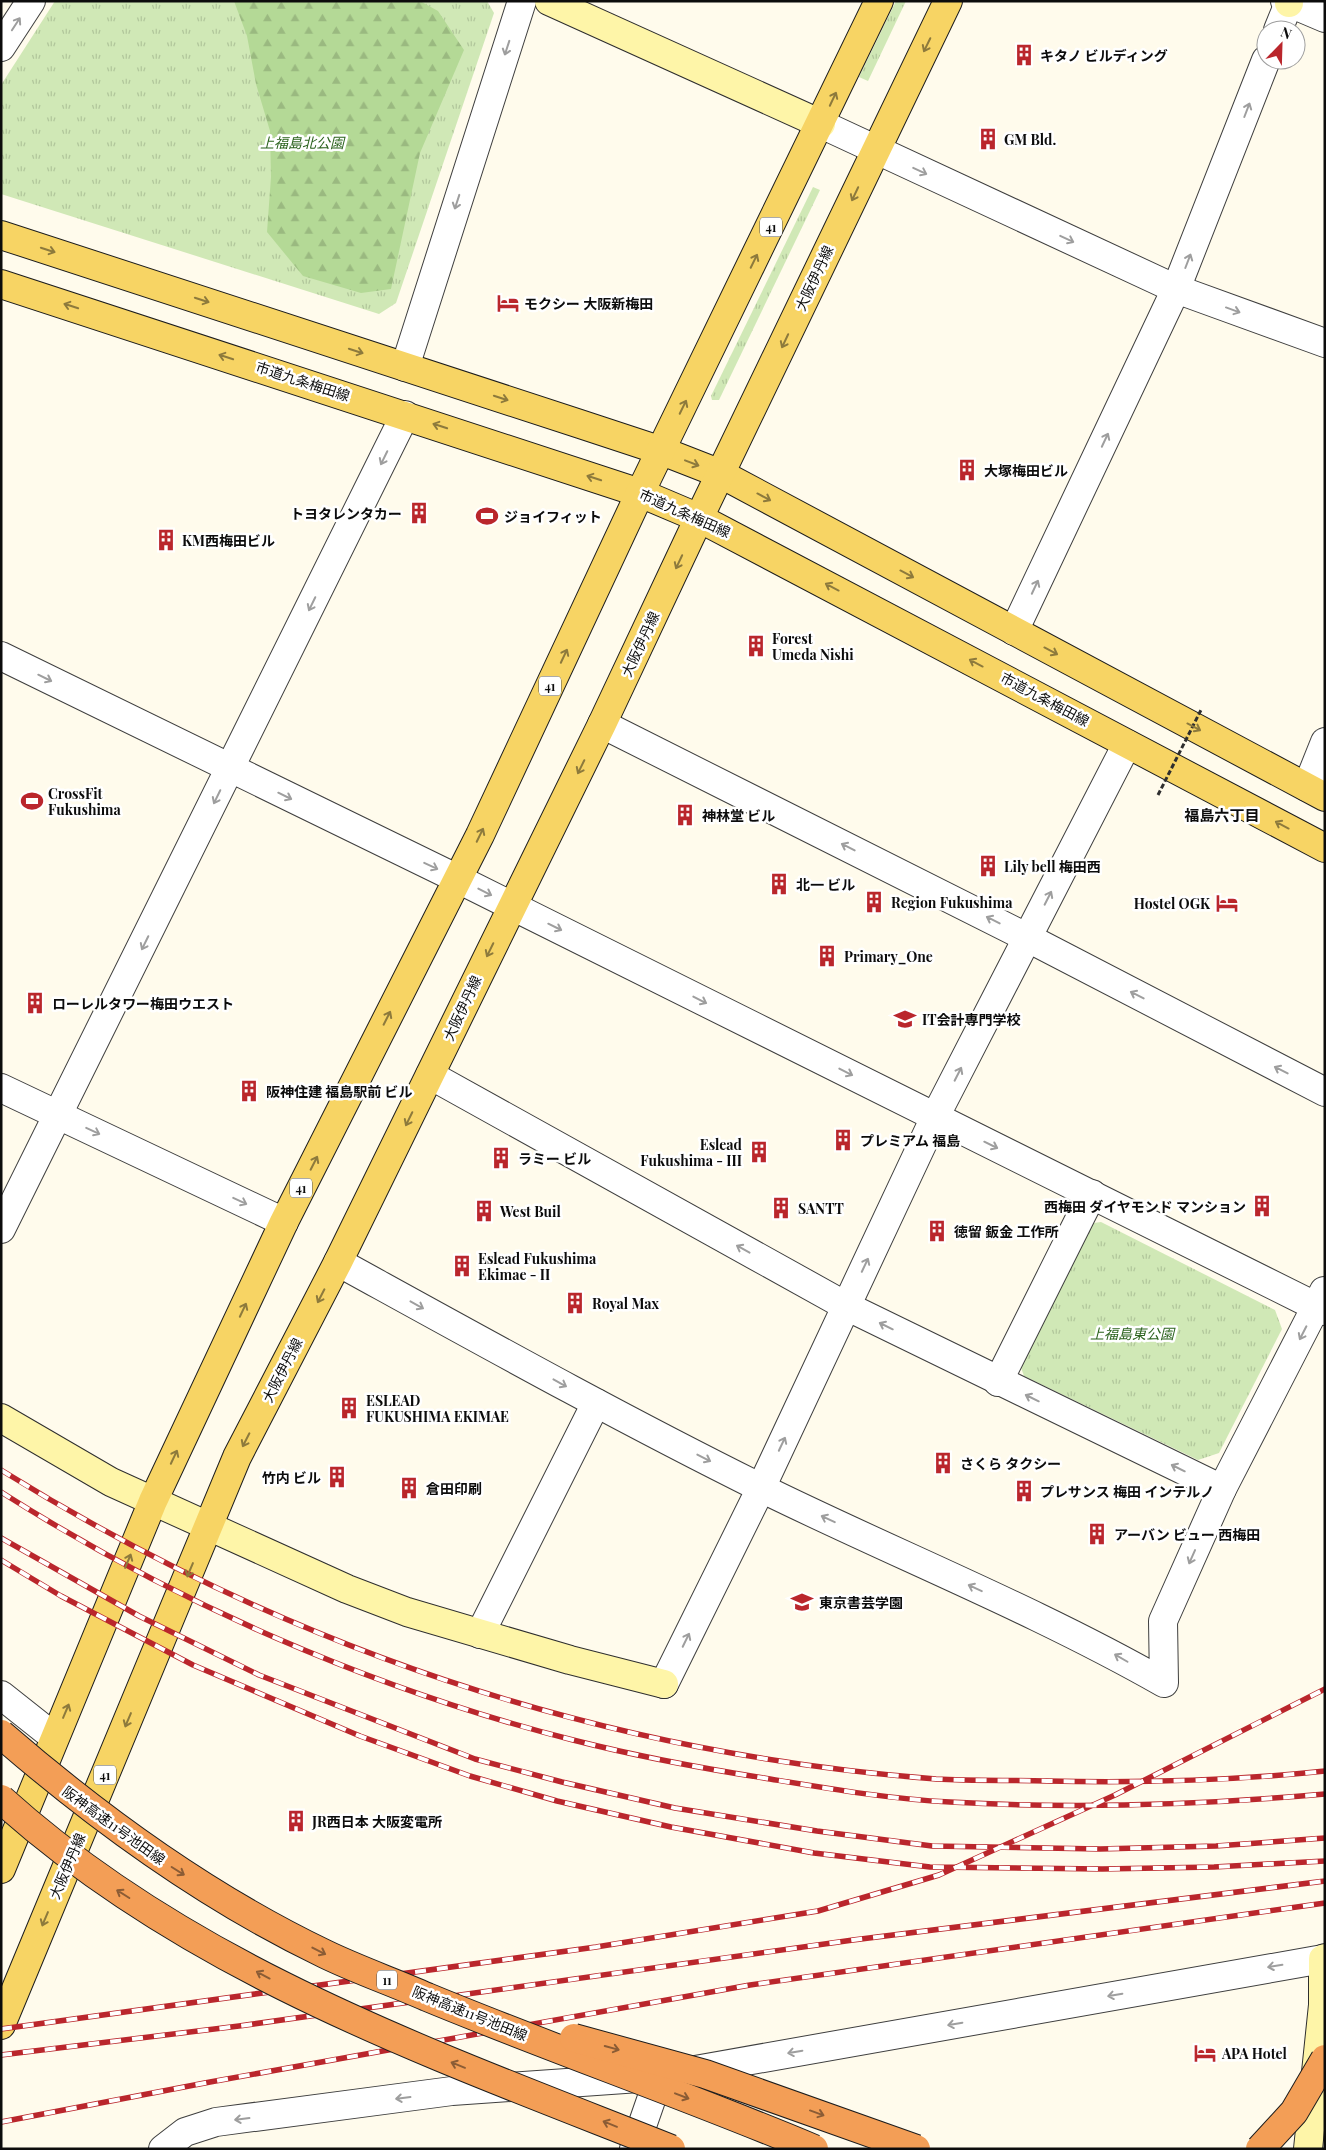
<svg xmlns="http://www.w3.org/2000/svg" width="1326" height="2150" viewBox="0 0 1326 2150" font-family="'Playfair Display','Noto Sans JP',serif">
<defs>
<pattern id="grass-tufts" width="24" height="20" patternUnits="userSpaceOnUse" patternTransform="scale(1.25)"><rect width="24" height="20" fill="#d0e8b6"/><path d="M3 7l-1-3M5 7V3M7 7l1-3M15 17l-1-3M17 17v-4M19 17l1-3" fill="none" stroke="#b1c69b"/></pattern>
<pattern id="forest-firs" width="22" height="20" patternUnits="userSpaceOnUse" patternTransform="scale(1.25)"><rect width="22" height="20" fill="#b4d996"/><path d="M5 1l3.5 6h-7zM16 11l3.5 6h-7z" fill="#9ab980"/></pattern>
</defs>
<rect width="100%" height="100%" fill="#fffbec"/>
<g fill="url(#grass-tufts)">
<polygon points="55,1 487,1 494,13 396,303 379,314 1,194 1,85"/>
<polygon points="896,1 906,1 868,81 859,77"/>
<polygon points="813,187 820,190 719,400 712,400 711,396"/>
<polygon points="1101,1222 1275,1310 1282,1329 1219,1453 1198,1460 1024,1376 1019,1362 1087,1224"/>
</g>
<polygon fill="url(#forest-firs)" points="234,1 420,1 438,11 464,50 420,153 391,289 361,293 303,276 267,232 271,177 270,131 256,84 247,36"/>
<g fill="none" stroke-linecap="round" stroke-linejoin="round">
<g stroke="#3f3f3f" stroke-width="30">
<g id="street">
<polyline points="1285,1 1325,18"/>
<polyline points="1278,30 1289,3"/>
<polyline points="1,47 31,1"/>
<polyline points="821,124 1176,289 1325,343"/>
<polyline points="405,367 522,1"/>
<polyline points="1014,631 1176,289 1266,60"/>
<polyline points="1,656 458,879 1325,1311"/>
<polyline points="602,724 1028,938 1325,1092"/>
<polyline points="1307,787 1325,742"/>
<polyline points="430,1075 846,1306 1222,1489"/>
<polyline points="1,1088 284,1222"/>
<polyline points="1,1229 405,415"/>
<path d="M338 1262C478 1339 618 1417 761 1488 895 1554 1034 1609 1164 1683L1163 1621 1222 1489 1324 1291"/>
<polyline points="998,1382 1092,1194"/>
<polyline points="480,1634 596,1403"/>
<polyline points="664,1684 761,1488 935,1117 1127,744"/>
<polyline points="1,1695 54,1737"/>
<polyline points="684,2072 1323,1959"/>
<polyline points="163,2149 185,2132 216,2122 452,2091 639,2078"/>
<polyline points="634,2149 659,2077"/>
</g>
</g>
<g stroke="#2e2e2e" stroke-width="30">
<g id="secondary">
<polyline points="549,1 821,124"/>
<polyline points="1289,3 1289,1"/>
<polyline points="1,1418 111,1482 347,1589 407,1612 570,1660 664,1684"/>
<polyline points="1308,2149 1323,2005 1323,1959 1325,1958"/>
</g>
</g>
<g stroke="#1d1d1d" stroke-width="30">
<g id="primary">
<polyline points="1,235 580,424 662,451 721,474 1325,797"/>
<polyline points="1,284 640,493 699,518 1325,848"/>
<polyline points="1,1869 153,1501 284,1222 480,835 640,493 879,1"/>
<polyline points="1,2025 237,1457 338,1262 602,724 699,518 948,1"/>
</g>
</g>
<use href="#street" stroke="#fff" stroke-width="28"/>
<use href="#secondary" stroke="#fef5a8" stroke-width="28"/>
<use href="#primary" stroke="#f7d464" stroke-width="28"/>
<g stroke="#ba262c" stroke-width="5.5">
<g id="rail">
<path d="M1 1470C288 1648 598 1753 936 1779 973 1781 1010 1780 1047 1781 1140 1783 1232 1781 1325 1771"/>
<path d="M1 1492C176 1603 372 1689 573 1740 636 1756 700 1768 764 1778 825 1788 888 1799 950 1802 1075 1809 1200 1805 1325 1794"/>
<polyline points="1,1538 139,1616 259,1675 475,1759 562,1782 675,1808 817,1831 932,1846 1100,1849 1216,1846 1325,1838"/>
<polyline points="1,1560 61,1596 193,1665 360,1736 470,1776 557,1801 671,1827 814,1853 930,1867 1102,1869 1214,1867 1325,1861"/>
<polyline points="1,2029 596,1947 818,1911 939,1875 1115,1795 1325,1689"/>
<polyline points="1,2055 239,2026 853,1940 1325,1881"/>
<polyline points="1,2122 210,2082 750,1985 1325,1903"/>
</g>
</g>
<use href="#rail" stroke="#fff" stroke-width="4" stroke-dasharray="11" stroke-linecap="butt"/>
<g stroke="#1d1d1d" stroke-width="30" stroke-linecap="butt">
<g id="highway-bridge">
<path d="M1 1734C100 1820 206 1897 325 1954 358 1970 393 1982 427 1997 555 2050 686 2095 814 2149"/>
<path d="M1 1799C191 1971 437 2056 671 2149"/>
<polyline points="574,2038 705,2074 916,2149"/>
<polyline points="1260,2149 1294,2112 1325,2059"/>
</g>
</g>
<polyline stroke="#2e2e2e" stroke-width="3" stroke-dasharray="5 2.5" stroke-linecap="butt" points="1158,795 1202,708"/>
<use href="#highway-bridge" stroke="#f39e56" stroke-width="28"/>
</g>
<defs><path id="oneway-shaft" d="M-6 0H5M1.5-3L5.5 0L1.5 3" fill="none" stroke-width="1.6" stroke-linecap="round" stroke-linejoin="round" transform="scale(1.25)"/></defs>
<g stroke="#9e9e9e">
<use href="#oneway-shaft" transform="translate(16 24) rotate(-57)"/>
<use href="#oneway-shaft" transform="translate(507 48) rotate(108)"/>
<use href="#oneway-shaft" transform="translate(1247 110) rotate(-69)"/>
<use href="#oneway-shaft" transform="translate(920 171) rotate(25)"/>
<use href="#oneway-shaft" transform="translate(457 202) rotate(108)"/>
<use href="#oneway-shaft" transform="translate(1067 239) rotate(25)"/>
<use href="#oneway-shaft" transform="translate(1188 261) rotate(-69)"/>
<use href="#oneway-shaft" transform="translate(1233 310) rotate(20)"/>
<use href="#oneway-shaft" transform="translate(1105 440) rotate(-65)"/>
<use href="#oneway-shaft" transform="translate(384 458) rotate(116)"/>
<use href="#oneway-shaft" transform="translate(1035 587) rotate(-65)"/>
<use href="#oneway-shaft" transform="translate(312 604) rotate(116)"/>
<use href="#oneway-shaft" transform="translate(45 678) rotate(26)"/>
<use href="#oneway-shaft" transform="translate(285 796) rotate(26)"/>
<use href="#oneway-shaft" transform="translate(217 797) rotate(116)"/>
<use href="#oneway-shaft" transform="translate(848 847) rotate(-153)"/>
<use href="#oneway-shaft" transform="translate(431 866) rotate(25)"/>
<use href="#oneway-shaft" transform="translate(485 892) rotate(27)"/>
<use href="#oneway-shaft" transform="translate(1048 898) rotate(-63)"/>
<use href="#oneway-shaft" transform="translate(993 920) rotate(-153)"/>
<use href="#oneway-shaft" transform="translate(555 927) rotate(26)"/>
<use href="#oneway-shaft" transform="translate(145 943) rotate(116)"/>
<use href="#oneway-shaft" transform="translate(1137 995) rotate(-153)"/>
<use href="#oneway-shaft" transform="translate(700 1000) rotate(27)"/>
<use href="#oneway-shaft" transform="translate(1281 1070) rotate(-153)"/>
<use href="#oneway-shaft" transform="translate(846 1072) rotate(27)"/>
<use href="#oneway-shaft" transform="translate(958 1074) rotate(-63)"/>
<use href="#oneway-shaft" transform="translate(93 1131) rotate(25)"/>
<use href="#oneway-shaft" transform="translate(991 1145) rotate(26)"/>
<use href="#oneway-shaft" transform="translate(240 1201) rotate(25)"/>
<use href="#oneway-shaft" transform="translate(743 1249) rotate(-151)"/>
<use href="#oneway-shaft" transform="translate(865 1265) rotate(-65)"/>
<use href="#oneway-shaft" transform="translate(417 1305) rotate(29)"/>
<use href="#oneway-shaft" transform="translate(886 1326) rotate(-154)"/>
<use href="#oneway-shaft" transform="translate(1303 1333) rotate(117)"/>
<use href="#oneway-shaft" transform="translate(560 1383) rotate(29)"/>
<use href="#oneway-shaft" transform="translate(1032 1398) rotate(-154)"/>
<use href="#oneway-shaft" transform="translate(782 1444) rotate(-65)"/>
<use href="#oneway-shaft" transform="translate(704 1458) rotate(27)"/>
<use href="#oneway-shaft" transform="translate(1178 1468) rotate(-154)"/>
<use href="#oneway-shaft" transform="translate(828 1519) rotate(-155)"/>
<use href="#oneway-shaft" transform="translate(1192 1557) rotate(114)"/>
<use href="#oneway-shaft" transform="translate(975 1588) rotate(-155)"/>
<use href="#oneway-shaft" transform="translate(686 1640) rotate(-64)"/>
<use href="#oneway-shaft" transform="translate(1121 1658) rotate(-150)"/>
<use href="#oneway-shaft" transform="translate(1275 1966) rotate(171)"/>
<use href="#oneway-shaft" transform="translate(1115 1995) rotate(170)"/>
<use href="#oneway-shaft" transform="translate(955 2024) rotate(170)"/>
<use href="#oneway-shaft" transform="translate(795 2052) rotate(170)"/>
<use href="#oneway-shaft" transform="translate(403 2098) rotate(173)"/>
<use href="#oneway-shaft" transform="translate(242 2119) rotate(173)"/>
</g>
<g stroke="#8d7a3c">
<use href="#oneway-shaft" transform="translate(927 45) rotate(116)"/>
<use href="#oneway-shaft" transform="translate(833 99) rotate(-65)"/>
<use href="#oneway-shaft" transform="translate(855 194) rotate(115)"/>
<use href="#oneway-shaft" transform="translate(48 250) rotate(18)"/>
<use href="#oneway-shaft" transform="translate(754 261) rotate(-64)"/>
<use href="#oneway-shaft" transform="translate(202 300) rotate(18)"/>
<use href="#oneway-shaft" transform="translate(71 306) rotate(-162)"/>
<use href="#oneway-shaft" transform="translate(785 341) rotate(115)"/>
<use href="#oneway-shaft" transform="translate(356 351) rotate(18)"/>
<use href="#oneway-shaft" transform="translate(226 357) rotate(-162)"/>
<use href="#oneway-shaft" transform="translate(501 398) rotate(18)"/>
<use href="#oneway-shaft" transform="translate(683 407) rotate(-64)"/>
<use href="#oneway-shaft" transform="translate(440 426) rotate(-162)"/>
<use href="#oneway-shaft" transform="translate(692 463) rotate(21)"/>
<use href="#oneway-shaft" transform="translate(594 478) rotate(-162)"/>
<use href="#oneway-shaft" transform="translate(764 497) rotate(28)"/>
<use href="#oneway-shaft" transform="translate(679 562) rotate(115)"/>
<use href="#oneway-shaft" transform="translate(907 574) rotate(28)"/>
<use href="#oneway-shaft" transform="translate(832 587) rotate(-152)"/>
<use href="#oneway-shaft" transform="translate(1051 651) rotate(28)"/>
<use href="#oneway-shaft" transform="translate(564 656) rotate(-65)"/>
<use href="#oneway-shaft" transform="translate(976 663) rotate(-152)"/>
<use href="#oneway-shaft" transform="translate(1194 727) rotate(28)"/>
<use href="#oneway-shaft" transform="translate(581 767) rotate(116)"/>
<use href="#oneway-shaft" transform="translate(1282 825) rotate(-152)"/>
<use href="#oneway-shaft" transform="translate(480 835) rotate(-64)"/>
<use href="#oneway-shaft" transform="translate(490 950) rotate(116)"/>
<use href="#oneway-shaft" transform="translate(387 1018) rotate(-63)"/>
<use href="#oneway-shaft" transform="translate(409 1119) rotate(116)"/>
<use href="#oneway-shaft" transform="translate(314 1163) rotate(-63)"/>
<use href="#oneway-shaft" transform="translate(321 1296) rotate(117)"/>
<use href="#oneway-shaft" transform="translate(243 1310) rotate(-65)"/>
<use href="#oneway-shaft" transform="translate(246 1440) rotate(117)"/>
<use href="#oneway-shaft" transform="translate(174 1457) rotate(-65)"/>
<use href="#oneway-shaft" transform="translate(128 1561) rotate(-67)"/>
<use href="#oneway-shaft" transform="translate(190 1570) rotate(113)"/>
<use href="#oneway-shaft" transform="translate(66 1711) rotate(-67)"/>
<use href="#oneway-shaft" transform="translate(128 1720) rotate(113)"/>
<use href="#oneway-shaft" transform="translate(45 1919) rotate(113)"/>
</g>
<g stroke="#8b5c35">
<use href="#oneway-shaft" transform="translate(178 1871) rotate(32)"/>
<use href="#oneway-shaft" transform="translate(123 1894) rotate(-148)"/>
<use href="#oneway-shaft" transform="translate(319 1951) rotate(27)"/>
<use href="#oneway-shaft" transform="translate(263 1975) rotate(-152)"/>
<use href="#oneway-shaft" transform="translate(612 2048) rotate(15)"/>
<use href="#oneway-shaft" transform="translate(458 2065) rotate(-158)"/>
<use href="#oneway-shaft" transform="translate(682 2096) rotate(21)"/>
<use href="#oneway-shaft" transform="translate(817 2113) rotate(20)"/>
<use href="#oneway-shaft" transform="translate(610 2124) rotate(-158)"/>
</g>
<defs>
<g id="building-bare" transform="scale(1.725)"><path d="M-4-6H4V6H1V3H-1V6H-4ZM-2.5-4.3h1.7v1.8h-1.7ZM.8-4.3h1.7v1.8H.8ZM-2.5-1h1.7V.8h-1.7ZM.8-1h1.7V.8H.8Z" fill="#ba262c" stroke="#fff" stroke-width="2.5" paint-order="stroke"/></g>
<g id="hotel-bare" transform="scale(1.725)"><path d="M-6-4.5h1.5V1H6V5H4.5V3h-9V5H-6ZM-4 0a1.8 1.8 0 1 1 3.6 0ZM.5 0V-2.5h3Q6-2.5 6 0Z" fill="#ba262c" stroke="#fff" stroke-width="2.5" paint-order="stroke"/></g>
<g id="stadium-bare" transform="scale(1.725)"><path d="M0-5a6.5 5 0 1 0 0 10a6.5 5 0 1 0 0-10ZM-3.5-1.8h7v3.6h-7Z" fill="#ba262c" stroke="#fff" stroke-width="2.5" paint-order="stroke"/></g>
<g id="university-bare" transform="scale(1.725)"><path d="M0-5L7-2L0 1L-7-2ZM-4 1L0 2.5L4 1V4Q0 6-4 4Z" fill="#ba262c" stroke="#fff" stroke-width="2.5" paint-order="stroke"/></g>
<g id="school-bare" transform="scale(1.725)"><path d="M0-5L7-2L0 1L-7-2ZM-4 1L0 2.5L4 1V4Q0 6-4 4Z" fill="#ba262c" stroke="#fff" stroke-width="2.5" paint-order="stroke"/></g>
</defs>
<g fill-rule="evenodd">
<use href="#building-bare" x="1024" y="55"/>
<use href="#building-bare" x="988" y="139"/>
<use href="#hotel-bare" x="508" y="303"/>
<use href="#building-bare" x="967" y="470"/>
<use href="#building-bare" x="419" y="513"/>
<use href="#stadium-bare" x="487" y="516"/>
<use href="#building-bare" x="166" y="540"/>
<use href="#building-bare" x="756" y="646"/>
<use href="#stadium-bare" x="32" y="801"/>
<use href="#building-bare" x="685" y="815"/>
<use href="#building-bare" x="988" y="866"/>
<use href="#building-bare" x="779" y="884"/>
<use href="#building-bare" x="874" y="902"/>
<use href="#hotel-bare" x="1227" y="903"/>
<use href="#building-bare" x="827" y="956"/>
<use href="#building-bare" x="35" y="1003"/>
<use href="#university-bare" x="905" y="1019"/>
<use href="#building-bare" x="249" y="1091"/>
<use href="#building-bare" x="843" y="1140"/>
<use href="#building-bare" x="759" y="1152"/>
<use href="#building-bare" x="501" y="1158"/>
<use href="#building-bare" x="1262" y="1206"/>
<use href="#building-bare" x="781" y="1208"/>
<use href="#building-bare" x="484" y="1211"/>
<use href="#building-bare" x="937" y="1231"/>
<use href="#building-bare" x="462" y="1266"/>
<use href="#building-bare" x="575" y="1303"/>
<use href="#building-bare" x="349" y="1408"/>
<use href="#building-bare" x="943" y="1463"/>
<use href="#building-bare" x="337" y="1477"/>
<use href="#building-bare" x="409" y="1488"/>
<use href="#building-bare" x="1024" y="1491"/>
<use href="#building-bare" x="1097" y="1534"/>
<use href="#school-bare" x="802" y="1602"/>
<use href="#building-bare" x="296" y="1821"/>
<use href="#hotel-bare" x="1205" y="2053"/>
</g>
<g text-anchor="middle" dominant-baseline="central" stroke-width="5" stroke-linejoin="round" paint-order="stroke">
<g fill="#fff" stroke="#555" stroke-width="1">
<rect x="760" y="217.5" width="22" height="19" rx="4"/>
<rect x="539" y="676.5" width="22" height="19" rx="4"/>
<rect x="290" y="1178.5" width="22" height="19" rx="4"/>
<rect x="94" y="1765.5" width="22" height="19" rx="4"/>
<rect x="377" y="1970.5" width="20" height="19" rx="4"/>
</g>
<g font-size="12" font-weight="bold" fill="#0c0c0c">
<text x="771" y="227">41</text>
<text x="550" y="686">41</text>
<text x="301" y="1188">41</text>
<text x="105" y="1775">41</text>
<text x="387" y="1980">11</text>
</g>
<g font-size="14" font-weight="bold" fill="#0c0c0c" stroke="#fff" text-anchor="start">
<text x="1040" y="55">キタノ ビルディング</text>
<text x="1004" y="139">GM Bld.</text>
<text x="524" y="303">モクシー 大阪新梅田</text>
<text x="984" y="470">大塚梅田ビル</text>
<text x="402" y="513" text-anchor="end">トヨタレンタカー</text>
<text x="504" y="516">ジョイフィット</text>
<text x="182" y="540">KM西梅田ビル</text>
<text x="772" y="638">Forest<tspan x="772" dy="16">Umeda Nishi</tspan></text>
<text x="48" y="793">CrossFit<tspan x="48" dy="16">Fukushima</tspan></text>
<text x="702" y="815">神林堂 ビル</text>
<text x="1004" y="866">Lily bell 梅田西</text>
<text x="796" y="884">北一 ビル</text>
<text x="891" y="902">Region Fukushima</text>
<text x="1210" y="903" text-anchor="end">Hostel OGK</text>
<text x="844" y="956">Primary_One</text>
<text x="52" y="1003">ローレルタワー梅田ウエスト</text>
<text x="922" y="1019">IT会計専門学校</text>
<text x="266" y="1091">阪神住建 福島駅前 ビル</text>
<text x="860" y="1140">プレミアム 福島</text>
<text x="742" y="1144" text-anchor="end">Eslead<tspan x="742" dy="16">Fukushima - III</tspan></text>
<text x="518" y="1158">ラミー ビル</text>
<text x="1246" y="1206" text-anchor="end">西梅田 ダイヤモンド マンション</text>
<text x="798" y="1208">SANTT</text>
<text x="500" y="1211">West Buil</text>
<text x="954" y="1231">徳留 鈑金 工作所</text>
<text x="478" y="1258">Eslead Fukushima<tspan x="478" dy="16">Ekimae - II</tspan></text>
<text x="592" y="1303">Royal Max</text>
<text x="366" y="1400">ESLEAD<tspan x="366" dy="16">FUKUSHIMA EKIMAE</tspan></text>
<text x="960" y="1463">さくら タクシー</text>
<text x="321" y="1477" text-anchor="end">竹内 ビル</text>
<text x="426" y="1488">倉田印刷</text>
<text x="1040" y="1491">プレサンス 梅田 インテルノ</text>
<text x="1114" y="1534">アーバン ビュー 西梅田</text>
<text x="819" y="1602">東京書芸学園</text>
<text x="312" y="1821">JR西日本 大阪変電所</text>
<text x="1222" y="2053">APA Hotel</text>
</g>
<g font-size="14" font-style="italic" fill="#2c631e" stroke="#fff">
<text x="302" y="142">上福島北公園</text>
<text x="1132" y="1333">上福島東公園</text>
</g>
<g font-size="14" fill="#0c0c0c" stroke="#fff">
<text transform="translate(814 278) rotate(-65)">大阪伊丹線</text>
<text transform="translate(303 381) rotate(18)">市道九条梅田線</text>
<text transform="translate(685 513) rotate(24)">市道九条梅田線</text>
<text transform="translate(640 644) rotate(-65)">大阪伊丹線</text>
<text transform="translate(1045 699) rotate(28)">市道九条梅田線</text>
<text transform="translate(462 1008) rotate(-65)">大阪伊丹線</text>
<text transform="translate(282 1370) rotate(-63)">大阪伊丹線</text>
<text transform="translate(114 1825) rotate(36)">阪神高速11号池田線</text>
<text transform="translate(67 1866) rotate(-67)">大阪伊丹線</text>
<text transform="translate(470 2013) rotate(22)">阪神高速11号池田線</text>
</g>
<g font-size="15" font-weight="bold" fill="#0c0c0c" stroke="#fff">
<text x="1222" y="815">福島六丁目</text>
</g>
</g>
<rect width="1326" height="2150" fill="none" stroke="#0c0c0c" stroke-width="5"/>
<g transform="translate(1281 45) rotate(23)"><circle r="24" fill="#ffffff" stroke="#9e9e9e"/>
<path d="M0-4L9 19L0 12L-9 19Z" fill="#ba262c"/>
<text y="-8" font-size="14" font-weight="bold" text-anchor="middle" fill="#0c0c0c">N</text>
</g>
</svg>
